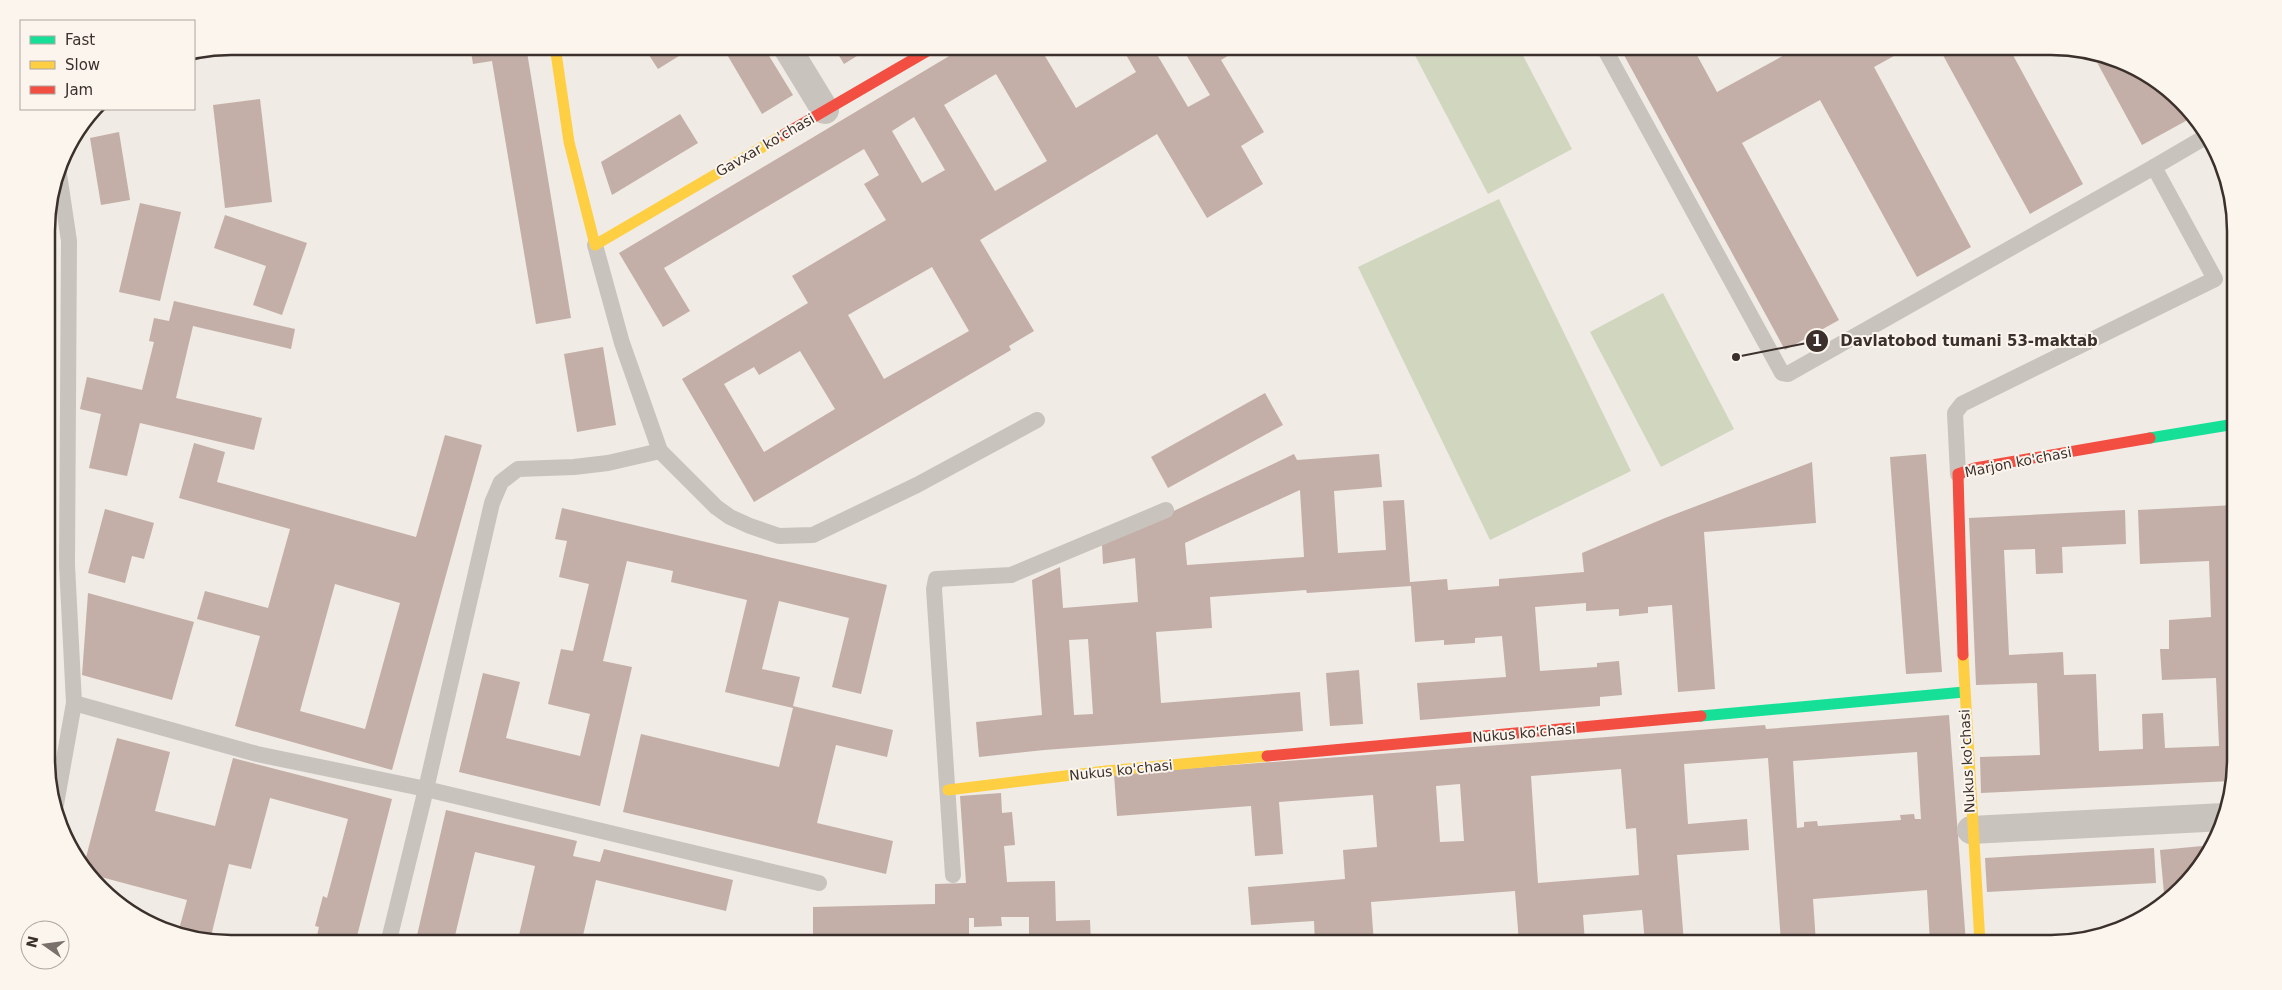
<svg xmlns="http://www.w3.org/2000/svg" width="2282" height="990" viewBox="0 0 2282 990" font-family="'DejaVu Sans',sans-serif">
<rect width="100%" height="100%" fill="#f0ebe5"/>
<g fill="#d1d6bf">
<polygon points="1410,46 1518,46 1572,149 1488,194"/>
<polygon points="1499,199 1631,471 1490,540 1358,267"/>
<polygon points="1663,293 1734,429 1661,467 1590,332"/>
</g>
<g fill="#c3afa7" fill-rule="evenodd">
<polygon points="470,46 526,46 571,318 536,324 492,61 473,64"/>
<polygon points="643,46 695,46 658,69"/>
<polygon points="722,46 763,46 793,95 762,114"/>
<polygon points="833,46 873,46 844,64"/>
<path d="M966 46H1039L1076 108 1136 72 1121 46H1152L1188 107 1210 95 1181 46H1244L1221 60 1264 132 1241 146 1263 184 1207 218 1157 134 980 240 1034 331 1009 346 1011 350 754 502 682 379 808 303 792 276 886 220 864 184 879 175 864 149 664 268 690 311 663 327 619 253ZM996 74 1047 161 995 191 944 105ZM914 117 945 170 922 183 892 131ZM932 267 969 331 884 379 848 315ZM800 351 835 409 764 452 724 384 754 367 759 375Z"/>
<polygon points="1619,46 1692,46 1717,92 1801,46 1912,46 1874,67 1971,247 1917,277 1820,100 1742,143 1839,320 1785,350"/>
<polygon points="1938,46 2008,46 2083,184 2030,214"/>
<polygon points="2093,55 2121,60 2163,84 2189,110 2193,117 2142,145"/>
<polygon points="260,99 272,202 225,208 213,105"/>
<polygon points="680,114 698,143 612,195 601,162"/>
<polygon points="119,132 130,200 101,205 90,138"/>
<polygon points="140,203 181,212 160,301 119,292"/>
<polygon points="225,215 307,243 282,315 253,305 266,266 214,248"/>
<polygon points="174,301 295,329 291,349 193,326 176,398 262,418 254,450 140,423 127,476 89,468 101,414 80,409 87,377 142,390 154,342 149,341 154,318 169,321"/>
<polygon points="603,347 616,425 577,432 564,354"/>
<polygon points="1265,393 1283,425 1168,488 1151,457"/>
<path d="M445 435 482 445 392 770 235 726 260 636 197 619 205 591 268 608 290 529 179 498 194 443 225 452 217 482 416 537ZM335 584 400 603 365 729 300 711Z"/>
<path d="M1294 454 1297 460 1379 454 1382 487 1334 491 1338 553 1386 550 1383 501 1404 500 1410 582 1447 579 1448 590 1499 586V579L1584 572 1582 553 1665 518 1812 462 1816 523 1704 532 1715 689 1678 692 1672 605 1648 607V613L1619 616V609L1586 611V603L1535 607 1540 671 1597 667V663L1619 661 1622 695 1600 697V706L1420 720 1417 683 1506 677 1502 636 1475 638V643L1444 645V640L1415 642 1411 586 1307 593 1306 590 1210 597 1212 628 1156 632 1161 703 1300 692 1303 731 1044 750 979 757 976 722 1042 715 1032 580 1060 567 1063 608 1138 602 1135 558 1103 564 1102 545ZM1300 490 1304 557 1187 565 1185 543ZM1088 639 1093 714 1074 715 1069 640Z"/>
<polygon points="1926,454 1942,672 1906,674 1890,457"/>
<polygon points="2235,505 2236,759 2231,781 1981,793 1980,757 2040,755 2037,683 1976,685 1969,518 2125,510 2126,544 2062,547 2063,573 2036,574 2035,549 2004,550 2009,655 2063,652 2064,675 2096,674 2099,751 2143,749 2142,714 2163,713 2165,748 2219,746 2216,678 2162,680 2160,649 2169,649 2169,620 2211,617 2209,561 2140,564 2138,510"/>
<polygon points="562,508 887,585 861,694 832,687 849,618 779,601 762,669 800,677 793,706 893,730 887,757 836,745 817,823 893,841 886,874 623,812 641,734 779,767 793,708 725,692 747,600 671,582 673,571 627,561 603,661 632,667 600,806 459,772 483,673 520,682 506,738 580,756 590,714 548,704 561,649 573,651 589,584 559,577 567,541 555,539"/>
<polygon points="105,509 154,523 144,559 132,556 125,583 88,573"/>
<polygon points="88,593 194,622 172,700 82,675"/>
<polygon points="1359,670 1363,724 1330,726 1326,673"/>
<path d="M1949 715 1966 943H1930L1927 890 1813 899 1816 943H1781L1768 758 1684 764 1688 824 1747 819 1749 850 1677 855 1684 943H1645L1642 910 1583 915 1585 943H1519L1515 891 1371 902 1374 944H1315L1314 921 1251 925 1248 887 1345 879 1343 850 1377 847 1373 795 1279 802 1283 854 1255 856 1251 806 1117 816 1114 774 1765 725 1766 729ZM1917 752 1921 819H1915L1914 814 1900 815 1901 820 1818 826 1817 821 1804 822V827L1797 828 1793 761ZM1621 769 1626 829 1636 828 1639 875 1538 883 1531 776ZM1460 784 1464 841 1440 842 1436 786Z"/>
<polygon points="117,738 170,752 155,811 215,826 233,758 392,799 355,944 315,944 319,927 315,926 323,896 327,898 348,819 270,798 251,869 229,864 210,940 178,933 187,900 86,873 83,869"/>
<polygon points="1001,793 1002,813 1012,812 1015,845 1004,846 1007,882 1055,881 1056,921 1090,920 1091,944 1029,944 1029,917 1001,917 1002,926 974,927 974,918 969,918 969,939 813,944 813,907 935,904 935,884 966,883 960,796"/>
<polygon points="446,810 577,841 573,856 600,862 604,849 733,880 726,911 596,880 581,944 517,944 535,866 475,852 453,944 415,944"/>
<polygon points="2213,845 2197,872 2165,904 2160,850"/>
<polygon points="2154,848 2156,883 1987,892 1985,858"/>
</g>
<g fill="none" stroke-linecap="round" stroke-linejoin="round">
<g stroke="#c9c3be" stroke-width="16">
<polyline points="1603,46 1782,373 1788,374 2154,167"/>
<polyline points="595,245 622,343 660,451 716,507 730,517 750,526 779,536 813,535 917,485 1037,420"/>
<polyline points="1958,474 1955,413 1962,404 2215,279 2154,167 2207,136"/>
<polyline points="74,703 257,754 426,789 819,883"/>
<polyline points="55,810 74,703 67,565 69,241 59,174"/>
<polyline points="953,875 934,589 936,579 1011,575 1166,510"/>
<polyline points="388,944 426,789 492,503 501,482 518,469 574,467 608,463 660,451"/>
</g>
<g stroke="#c9c3be" stroke-width="28">
<polyline points="786,46 825,110"/>
<polyline points="1971,830 2224,817"/>
</g>
<g stroke="#16e098" stroke-width="11">
<polyline points="2150,438 2235,424"/>
<polyline points="1701,716 1964,692"/>
</g>
<g stroke="#ffcf43" stroke-width="11">
<polyline points="555,46 569,142 595,245 783,135"/>
<polyline points="1963,655 1980,943"/>
<polyline points="948,790 1106,771 1267,756"/>
</g>
<g stroke="#f24e42" stroke-width="11">
<polyline points="783,135 936,46"/>
<polyline points="1963,655 1958,474 1975,468 2150,438"/>
<polyline points="1267,756 1701,716"/>
</g>
</g>
<g text-anchor="middle" dominant-baseline="central" stroke-width="4" stroke-linejoin="round" paint-order="stroke">
<g font-size="14" fill="#3b302b" stroke="#fbf5ee">
<text transform="translate(765 145) rotate(-30)">Gavxar ko'chasi</text>
<text transform="translate(2018 462) rotate(-11)">Marjon ko'chasi</text>
<text transform="translate(1524 733) rotate(-5)">Nukus ko'chasi</text>
<text transform="translate(1967 761) rotate(-93)">Nukus ko'chasi</text>
<text transform="translate(1121 770) rotate(-6)">Nukus ko'chasi</text>
</g>
</g>
<path d="M0 0H2282V990H0ZM231 55H2051A176 176 0 0 1 2227 231V759A176 176 0 0 1 2051 935H231A176 176 0 0 1 55 759V231A176 176 0 0 1 231 55Z" fill="#fbf5ee" fill-rule="evenodd"/>
<path fill="none" stroke="#3b302b" stroke-width="2.5" d="M231 55H2051A176 176 0 0 1 2227 231V759A176 176 0 0 1 2051 935H231A176 176 0 0 1 55 759V231A176 176 0 0 1 231 55Z"/>
<path fill="none" stroke="#3b302b" stroke-width="2" d="M1736 357L1817 341"/>
<g fill="#3b302b" stroke="#fbf5ee" stroke-width="2">
<circle cx="1736" cy="357" r="5"/>
<circle cx="1817" cy="341" r="12"/>
</g>
<g font-size="15" text-anchor="middle" font-weight="bold" fill="#fff">
<text x="1817" y="346">1</text>
</g>
<g font-size="15" text-anchor="middle" font-weight="bold" fill="#3b302b" stroke="#fbf5ee" stroke-width="4" stroke-linejoin="round" paint-order="stroke">
<text x="1969" y="346">Davlatobod tumani 53-maktab</text>
</g>
<rect x="20" y="20" width="175" height="90" fill="#fbf5ee" stroke="#aea6a0"/>
<rect x="30" y="36" width="25" height="8" fill="#16e098" stroke="#aea6a0"/>
<text x="65" y="45" font-size="15" fill="#3b302b">Fast</text>
<rect x="30" y="61" width="25" height="8" fill="#ffcf43" stroke="#aea6a0"/>
<text x="65" y="70" font-size="15" fill="#3b302b">Slow</text>
<rect x="30" y="86" width="25" height="8" fill="#f24e42" stroke="#aea6a0"/>
<text x="65" y="95" font-size="15" fill="#3b302b">Jam</text>
<g transform="translate(45 945) rotate(284)"><circle r="24" fill="#fbf5ee" stroke="#aea6a0"/>
<path d="M0-4L9 19L0 12L-9 19Z" fill="#7a716c"/>
<text y="-8" font-size="14" font-weight="bold" text-anchor="middle" fill="#3b302b">N</text>
</g>
</svg>
